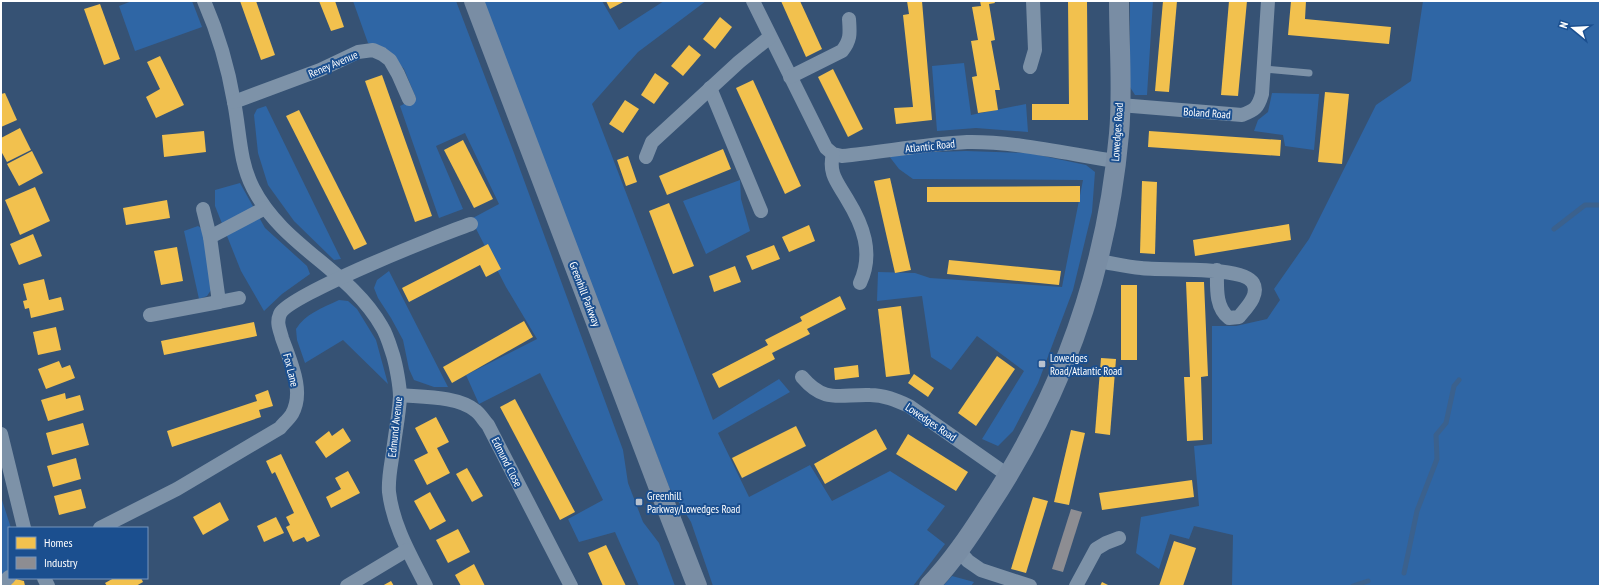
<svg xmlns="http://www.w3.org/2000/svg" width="1601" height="587" viewBox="0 0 1601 587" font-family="'PT Sans Narrow',sans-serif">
<rect width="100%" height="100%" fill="#365274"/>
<g fill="#2f66a5">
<polygon points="132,1 192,1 202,27 135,51 119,6"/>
<polygon points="353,1 456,1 514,153 623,450 628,483 643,522 659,543 675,586 639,586 615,532 579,542 568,519 603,500 540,373 479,404 466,375 537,339 506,287 471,219 499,204 465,133 436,146 463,209 439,218 400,106 416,98 404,69 386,49 368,43"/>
<polygon points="483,1 602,1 619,30 664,1 706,1 638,52 592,104 713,420 779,379 790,392 718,433 749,497 810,465 832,501 890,471 945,506 927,530 945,544 913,586 713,586 691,522 669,487"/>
<polygon points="1130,1 1153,1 1147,95 1135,95 1130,87"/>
<polygon points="1423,1 1600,1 1600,586 1232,586 1233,535 1194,526 1189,539 1170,534 1159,569 1136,553 1141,517 1199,506 1194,446 1212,444 1212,326 1236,326 1267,319 1280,300 1274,289 1309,239 1376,105 1411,81"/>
<polygon points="964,63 971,115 1026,104 1028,132 976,128 937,131 932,66"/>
<polygon points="1272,93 1319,94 1314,150 1285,146 1283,135 1254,131 1258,120 1268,112"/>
<polygon points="266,106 341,259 334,260 294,221 268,185 258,153 254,115 257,109"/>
<polygon points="966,151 1029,153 1086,165 1095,172 1092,212 1073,290 1038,383 1013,431 998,446 982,439 1024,371 977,336 951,370 931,357 922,296 877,301 878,272 915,273 930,278 1062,287 1083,180 913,179 899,169 889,156 902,153"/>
<polygon points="740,180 741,199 750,231 706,254 683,201"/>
<polygon points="240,183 265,228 307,266 310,274 282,294 264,311 241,271 215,206 215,190"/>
<polygon points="198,226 204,230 213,287 207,296 199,299 184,231"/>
<polygon points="389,271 448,387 434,387 414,380 409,369 403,340 391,318 378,298 374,288 377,280"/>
<path d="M339 300 348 301 357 309 376 340 388 384 343 340 305 363 297 340 296 329C305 314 322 308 339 300Z"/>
<polygon points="1,497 11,528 9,528 9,573 1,580"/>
<polygon points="952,576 974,582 971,586 943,586"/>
</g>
<g fill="#f2c14e">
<polygon points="240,1 256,1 275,55 261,60"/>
<polygon points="319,1 335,1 344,27 331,31"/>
<polygon points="606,1 625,1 610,9"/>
<polygon points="781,1 800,1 822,49 806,57"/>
<polygon points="907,1 922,1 932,120 896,124 894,108 913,107 903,15 909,14"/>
<polygon points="980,1 994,1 995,3 989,4 995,40 991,41 1000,90 995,90 998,110 978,113 972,77 977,76 971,41 978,40 972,7 981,6"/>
<polygon points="1068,1 1087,1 1088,120 1032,120 1032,104 1069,104"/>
<polygon points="1163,1 1177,1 1169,92 1155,91"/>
<polygon points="1229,1 1247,1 1238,96 1221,95"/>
<polygon points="1291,1 1306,1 1305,19 1391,27 1389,44 1288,35"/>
<polygon points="100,4 120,59 104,65 84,9"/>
<polygon points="720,17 732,27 715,49 703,39"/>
<polygon points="689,45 701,55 683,76 671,66"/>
<polygon points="160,56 184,105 156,118 146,97 160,89 147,62"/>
<polygon points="833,69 863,129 848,137 818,77"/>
<polygon points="655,73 669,83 654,104 641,95"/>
<polygon points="382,75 432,216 415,222 365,81"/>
<polygon points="753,80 801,186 785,194 736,88"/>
<polygon points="1325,92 1349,94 1342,164 1318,162"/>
<polygon points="5,93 17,120 1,127 1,94"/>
<polygon points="625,100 639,109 623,133 609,124"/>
<polygon points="299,110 367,244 354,250 286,116"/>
<polygon points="20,128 31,150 7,162 1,151 1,138"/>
<polygon points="204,131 206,152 164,157 162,135"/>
<polygon points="1149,131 1281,140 1280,156 1148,147"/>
<polygon points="463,140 493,199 474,208 444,150"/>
<polygon points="723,149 731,169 667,195 659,176"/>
<polygon points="32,151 43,173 19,186 7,164"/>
<polygon points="628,156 637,182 626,186 617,160"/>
<polygon points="890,178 911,270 895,273 874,181"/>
<polygon points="1142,181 1157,182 1155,254 1140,253"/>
<polygon points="1080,186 1080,202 927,202 927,187"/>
<polygon points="35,187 50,221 20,235 5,200"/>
<polygon points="167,200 170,218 126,225 123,208"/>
<polygon points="669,203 694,266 673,274 649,211"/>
<polygon points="1289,224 1291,240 1195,256 1193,240"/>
<polygon points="809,225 815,241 789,252 782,237"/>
<polygon points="33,234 42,256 19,265 10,244"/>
<polygon points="488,244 501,269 486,277 480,265 409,302 402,288"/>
<polygon points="774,245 780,259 752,270 746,256"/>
<polygon points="177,247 183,281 161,285 154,251"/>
<polygon points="949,260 1061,271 1059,285 947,274"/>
<polygon points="735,266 741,282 714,292 709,276"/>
<polygon points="44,279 49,300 61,297 64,310 31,318 29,308 25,309 23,301 27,300 23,284"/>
<polygon points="1186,282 1204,282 1208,376 1201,377 1203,440 1187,441 1184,377 1190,377"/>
<rect x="1121" y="285" width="16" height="75"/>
<polygon points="840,296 846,309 807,329 810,334 772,353 775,359 719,388 712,374 768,345 765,340 802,321 800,317"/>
<polygon points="901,306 910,374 886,377 878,309"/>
<polygon points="524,321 533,337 452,383 443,367"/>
<polygon points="254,322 257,336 164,355 161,341"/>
<polygon points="56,327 61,350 38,355 33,332"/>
<polygon points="997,356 1015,369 976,426 958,413"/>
<polygon points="1101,358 1116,359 1110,435 1095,433"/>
<polygon points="59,361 62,368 70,365 75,378 46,389 38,369"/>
<polygon points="858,365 859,377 835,380 834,368"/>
<polygon points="914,374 934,388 928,397 908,383"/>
<polygon points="268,390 273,406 259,410 261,417 172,447 167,431 257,401 255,395"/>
<polygon points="65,393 66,399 80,395 84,410 48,421 41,400"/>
<polygon points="515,399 575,512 560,520 500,407"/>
<polygon points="436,417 449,442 437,448 450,473 427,485 414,460 428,453 415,428"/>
<polygon points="83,423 89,445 52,455 46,433"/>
<polygon points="796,426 806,446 742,478 732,458"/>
<polygon points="343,428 351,441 326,458 315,442 329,431 332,436"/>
<polygon points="876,429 887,449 825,484 814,464"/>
<polygon points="1071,430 1085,433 1069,505 1054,502"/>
<polygon points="908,434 968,472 956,491 896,454"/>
<polygon points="281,454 320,536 307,542 304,537 293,542 286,527 290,525 286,517 294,513 275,472 272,474 266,461"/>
<polygon points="76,458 81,479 53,487 47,466"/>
<polygon points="467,468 483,496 472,502 456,474"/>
<polygon points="348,471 360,493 331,508 326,497 341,489 335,478"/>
<polygon points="1192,480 1194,497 1102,510 1099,493"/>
<polygon points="81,489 86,508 59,515 54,496"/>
<polygon points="430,492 446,521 430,530 414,501"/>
<polygon points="1033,497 1048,501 1026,573 1011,569"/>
<polygon points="220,502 229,520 203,535 193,517"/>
<polygon points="276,517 284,533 264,542 257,526"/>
<polygon points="458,529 470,552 448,563 436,540"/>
<polygon points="1174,541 1196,548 1183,586 1159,586"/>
<polygon points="606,545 626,586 603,586 588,553"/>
<polygon points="474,564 485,586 461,586 455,575"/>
<polygon points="114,578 141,578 143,582 136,586 107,586 105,583"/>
<polygon points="16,579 24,581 25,586 9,586 10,583"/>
<polygon points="391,581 394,586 382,586"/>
<polygon points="1102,582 1110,586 1100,586"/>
</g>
<polygon fill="#8d8d92" points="1071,509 1082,512 1063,572 1052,569"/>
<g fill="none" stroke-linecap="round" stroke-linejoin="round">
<g stroke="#3b618d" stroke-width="5">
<polyline points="1554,229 1585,205 1600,205"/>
<polyline points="1404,573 1417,511 1437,459 1436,435 1446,423 1454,386 1459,380"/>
<polyline points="1353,586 1368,581"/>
</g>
<polyline stroke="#7d92a8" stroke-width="7" points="1263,69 1309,73"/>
<g stroke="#7d92a8" stroke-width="14">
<path d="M204 1C218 33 228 67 234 102 240 131 239 161 253 188 283 247 350 270 382 327 387 335 390 346 393 355 396 365 400 386 400 397 399 415 395 434 393 452 391 465 388 479 389 492 393 526 411 556 426 586"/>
<path d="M753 1 826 148 833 154 842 156C884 152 925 144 967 142 1013 141 1069 154 1116 161"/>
<polyline points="1030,67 1035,50 1033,1"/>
<path d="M790 77 842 51C851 40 850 33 849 19"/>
<polyline points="710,88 761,211"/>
<polyline points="234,102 320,70 358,52 373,50 382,54 390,60 398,74 409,99"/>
<path d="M1120 105 1242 115C1255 110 1258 108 1262 94L1268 1"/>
<path d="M833 154C828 174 838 183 847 199 863 225 874 253 860 283"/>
<polyline points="646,157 652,142 739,62 770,37"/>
<polyline points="203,209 210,237"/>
<path d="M1098 261C1112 263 1126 267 1141 268 1162 271 1243 265 1253 283 1260 295 1246 308 1239 317L1229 318C1215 307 1217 287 1217 270"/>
<polyline points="219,302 239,298"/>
<polyline points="150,315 219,302 210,237 265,208"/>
<path d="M802 377C825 404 839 394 870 395 884 395 896 400 909 406L1009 476"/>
<path d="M400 395C422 397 459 396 476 411 481 415 484 421 488 425L571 586"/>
<polyline points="1,434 24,528"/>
<path d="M100 528 177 489 280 428C283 424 289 419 292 414 305 391 290 361 282 338 280 330 276 323 280 314 288 295 444 233 471 224"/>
<polyline points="959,551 968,561 981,570 1030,586"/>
<polyline points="44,578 48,586"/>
<polyline points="1,585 9,577"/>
<polyline points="347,586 407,550"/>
<polyline points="1076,586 1096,549 1106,543 1119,538"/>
</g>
<g stroke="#798da4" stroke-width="20">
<polyline points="474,1 660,491 697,586"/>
<path d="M929 586C952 562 970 535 988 507 1063 394 1107 270 1119 134 1123 91 1119 44 1119 1"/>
</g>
</g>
<g fill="#b9c2ce" stroke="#1b4f8f" stroke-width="1.5">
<rect x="1038" y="360" width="8" height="8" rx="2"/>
<rect x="635" y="498" width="8" height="8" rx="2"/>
</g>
<g text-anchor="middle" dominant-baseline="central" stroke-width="4" stroke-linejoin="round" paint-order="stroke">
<g font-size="11" fill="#fff" stroke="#1b4f8f">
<text transform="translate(333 64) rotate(-23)">Reney Avenue</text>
<text transform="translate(1207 113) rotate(4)">Boland Road</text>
<text transform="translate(1117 132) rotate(-86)">Lowedges Road</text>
<text transform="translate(930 146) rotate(-6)">Atlantic Road</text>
<text transform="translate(585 294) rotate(69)">Greenhill Parkway</text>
<text transform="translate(291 370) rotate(76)">Fox Lane</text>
<text transform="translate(931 422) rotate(34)">Lowedges Road</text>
<text transform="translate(395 427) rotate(-84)">Edmund Avenue</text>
<text transform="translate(507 462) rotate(63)">Edmund Close</text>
</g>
<g font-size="11" fill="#fff" stroke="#1b4f8f" text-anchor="start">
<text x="1050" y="358">Lowedges<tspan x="1050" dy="13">Road/Atlantic Road</tspan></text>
<text x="647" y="496">Greenhill<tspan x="647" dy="13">Parkway/Lowedges Road</tspan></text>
</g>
</g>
<rect width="1601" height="587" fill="none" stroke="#ffffff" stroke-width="4"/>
<rect x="8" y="527" width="140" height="52" fill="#1b4f8f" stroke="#7695bc"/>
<rect x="16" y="537" width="20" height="12" fill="#f2c14e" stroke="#7695bc"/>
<text x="44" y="547" font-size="12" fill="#ffffff">Homes</text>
<rect x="16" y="557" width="20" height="12" fill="#8d8d92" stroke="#7695bc"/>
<text x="44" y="567" font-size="12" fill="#ffffff">Industry</text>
<g transform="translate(1573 28) rotate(288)" stroke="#1b4f8f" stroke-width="3" paint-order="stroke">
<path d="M0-3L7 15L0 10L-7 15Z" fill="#ffffff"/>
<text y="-6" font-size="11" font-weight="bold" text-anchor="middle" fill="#ffffff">N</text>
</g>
</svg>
